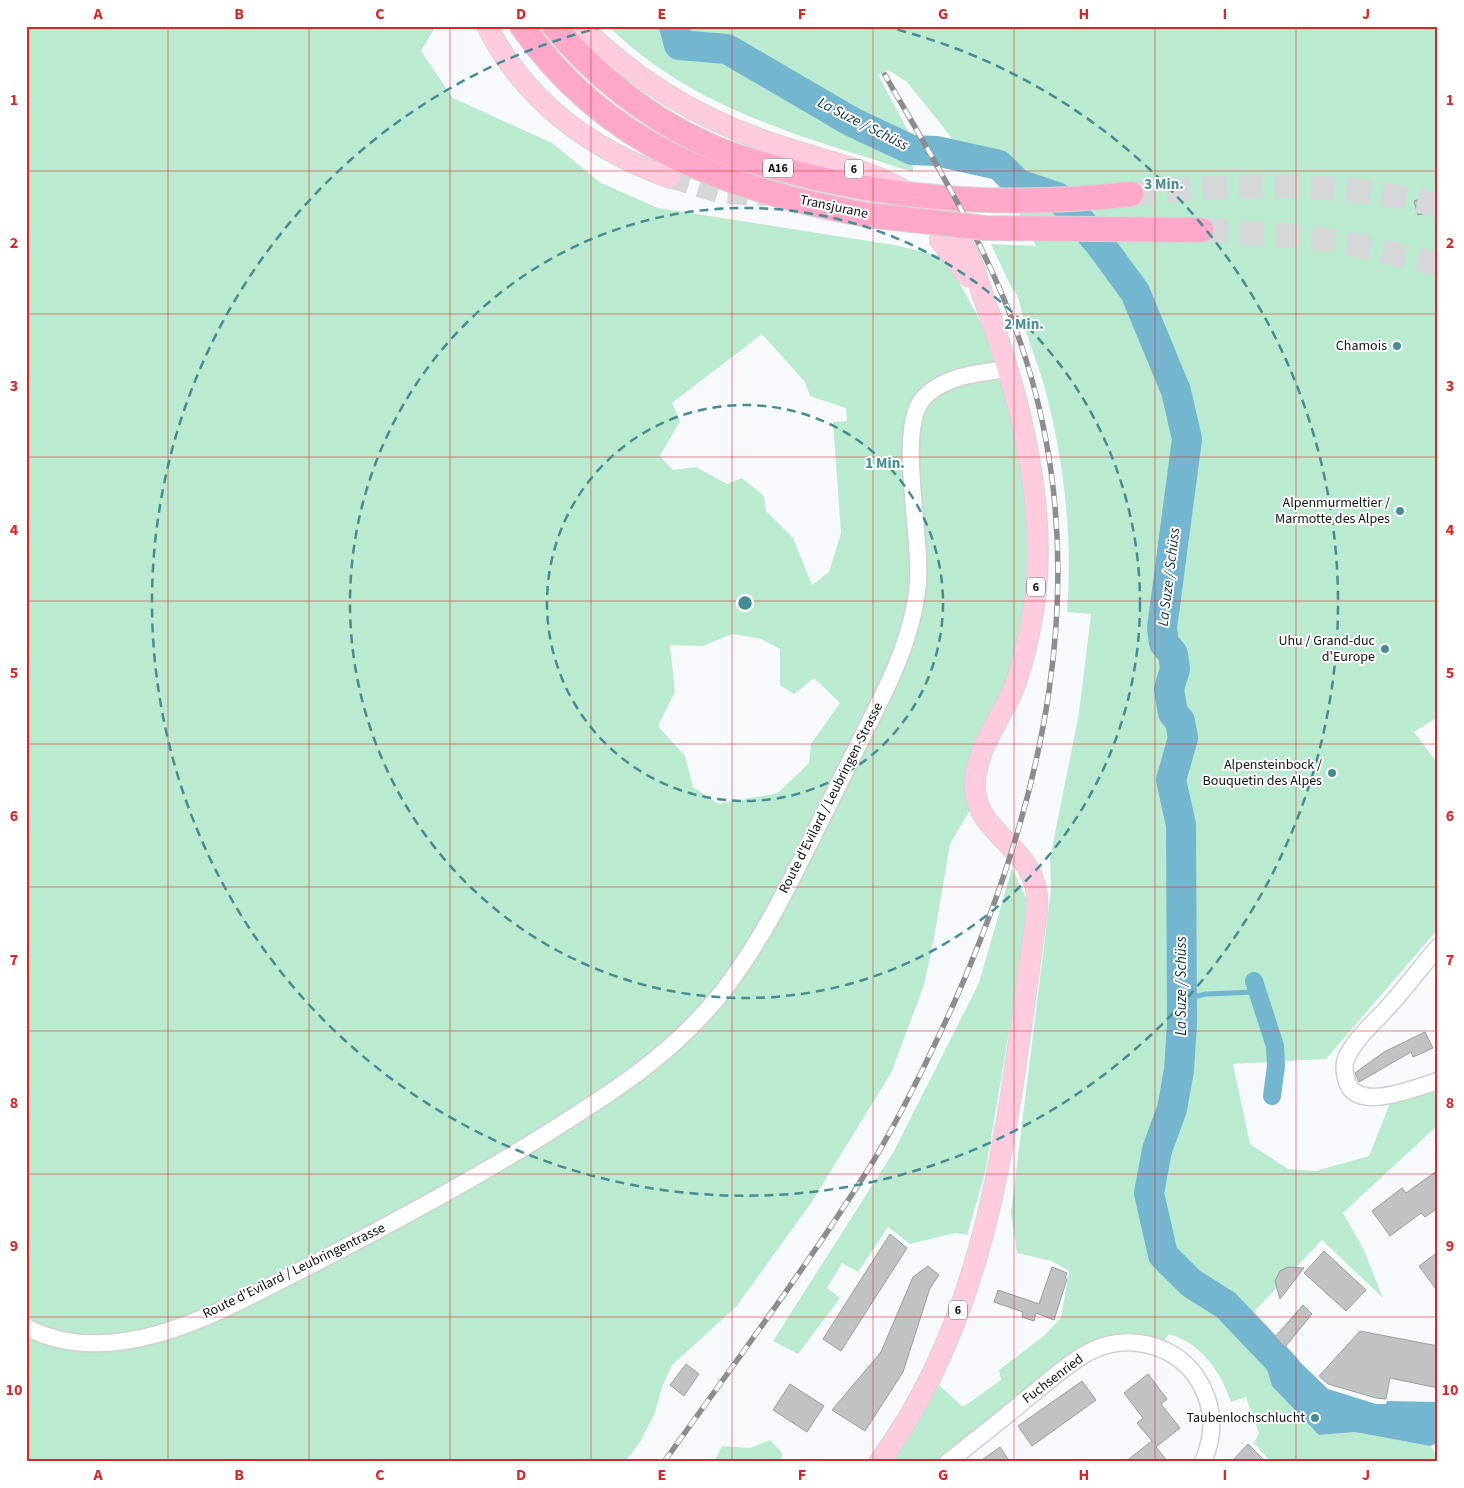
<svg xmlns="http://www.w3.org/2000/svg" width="1464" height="1488" viewBox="0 0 1464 1488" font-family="'Source Sans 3',sans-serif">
<rect width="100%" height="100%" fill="#f8f9fc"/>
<g fill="#baeacf" fill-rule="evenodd">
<path d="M26 26H436L421 51 453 98 552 143 601 183 658 208 894 245 945 257 1007 369 1038 540 1012 692 977 798 950 844 934 938 924 985 891 1073 811 1203 736 1307 672 1365 663 1385 654 1415 640 1442 625 1462H26ZM762 334 805 382 810 396 846 408 847 421 833 422 841 533 829 572 812 585 793 538 766 511 764 496 742 478 727 484 696 467 673 470 660 456 680 421 672 403ZM732 634 761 639 780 649V685L794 694 814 678 840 703 811 744 809 763 778 793 719 804 693 787 685 756 658 726 675 692 670 645 703 646Z"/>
<path d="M608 26H1438V717L1414 732 1438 764V929L1326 1059 1233 1064 1250 1144 1288 1169 1316 1171 1369 1156 1390 1103 1438 1091V1125L1343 1213 1364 1250 1383 1298 1322 1240 1251 1315 1319 1435 1355 1432 1430 1446 1438 1456V1462L1430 1459 1424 1462H1271L1254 1443 1259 1433 1246 1397 1231 1402C1221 1372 1201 1343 1169 1334L1163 1342 1089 1352 934 1462H893L939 1385 963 1407 1001 1380 999 1370 1045 1335 1061 1318 1069 1271 1052 1261 1017 1253 1011 1213 1051 889 1050 858 1079 713 1091 614 1067 612C1073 538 1064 461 1045 389 1040 369 1032 351 1026 331 1023 322 1020 292 1012 289L991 244 1036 246 1009 192 955 142 907 82 888 70 878 75 913 140V172C802 136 694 110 608 26Z"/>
<polygon points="1012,868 1026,898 1027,926 985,1173 967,1235 955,1233 910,1244 888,1227 858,1272 842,1263 827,1288 840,1298 798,1354 773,1341 894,1151 979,983"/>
<polygon points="770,1440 782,1453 781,1462 714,1462 722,1446 750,1448"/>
</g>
<polygon fill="#74b5d0" points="1251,1315 1328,1389 1376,1404 1386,1404 1387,1401 1438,1402 1438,1443 1430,1446 1355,1432 1319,1435 1272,1386"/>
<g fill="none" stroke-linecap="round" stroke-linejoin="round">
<polyline stroke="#74b5d0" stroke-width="5" points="1181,1000 1206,994 1256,992"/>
<polyline stroke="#74b5d0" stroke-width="18" points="1254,981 1275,1046 1276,1066 1272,1096"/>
<polyline stroke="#74b5d0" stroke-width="30" points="674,26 679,45 727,49 852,122 912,150 936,151 999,165 1018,184 1057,197 1070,209 1099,243 1135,292 1176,391 1187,439 1162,628 1164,643 1173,654 1175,669 1169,689 1173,713 1180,721 1183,738 1171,780 1181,825 1182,1024 1179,1070 1172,1109 1157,1150 1149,1193 1163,1255 1191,1283 1226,1305 1286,1368"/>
</g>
<g fill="#c1c2c4" stroke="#9c9d9f">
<polygon points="1438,194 1438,210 1418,215 1414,201"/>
<polygon points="1425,1032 1433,1048 1413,1057 1411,1052 1359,1082 1355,1073 1384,1052"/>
<polygon points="1438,1170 1438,1208 1425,1217 1421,1213 1390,1236 1372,1211 1402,1188 1406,1193"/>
<polygon points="890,1234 907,1248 841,1351 823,1339"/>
<polygon points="1324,1251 1366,1290 1346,1311 1304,1273"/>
<polygon points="1438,1252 1438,1292 1419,1266"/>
<polygon points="928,1266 939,1275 930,1288 903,1372 865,1431 832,1410 881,1352 913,1277"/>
<polygon points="1052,1267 1067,1273 1065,1278 1067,1279 1054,1320 1036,1313 1034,1321 1022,1317 1023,1312 994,1302 998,1290 1039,1304"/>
<polygon points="1288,1267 1304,1268 1280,1299 1275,1281 1280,1271"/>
<polygon points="1303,1305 1312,1314 1285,1347 1275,1337"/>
<polygon points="1360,1331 1438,1346 1438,1388 1390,1378 1386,1399 1376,1398 1328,1384 1319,1376"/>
<polygon points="686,1364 699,1374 684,1396 670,1385"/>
<polygon points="1148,1374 1167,1399 1161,1404 1180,1428 1156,1447 1168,1462 1125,1462 1152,1441 1137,1423 1143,1418 1124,1393"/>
<polygon points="1082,1381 1096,1400 1032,1446 1018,1426"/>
<polygon points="790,1384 824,1406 807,1432 773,1410"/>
<polygon points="1248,1444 1266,1462 1231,1462"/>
<polygon points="1000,1447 1010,1462 979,1462"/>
</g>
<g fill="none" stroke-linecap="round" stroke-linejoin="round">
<polyline stroke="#d6d7d9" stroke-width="20" stroke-dasharray="20 10" stroke-linecap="butt" points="670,178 722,194 766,196"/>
<g stroke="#d6d7d9" stroke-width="24" stroke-dasharray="24 12" stroke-linecap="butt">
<path d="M1131 194C1234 184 1336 180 1438 205"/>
<polyline points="1204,230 1283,235 1338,241 1438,264"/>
</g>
<g stroke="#cfd0d2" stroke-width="19">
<g id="minor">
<path d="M1438 947C1422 966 1406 987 1389 1006 1375 1022 1354 1039 1346 1059 1343 1066 1345 1075 1347 1082 1358 1113 1417 1087 1438 1081"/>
<path d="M26 1327C119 1376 233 1304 315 1263 391 1224 465 1184 538 1139 607 1096 672 1056 723 991 758 946 784 895 809 844 833 796 857 748 881 699 899 663 915 623 918 582 922 538 897 431 922 400 941 376 978 373 1007 369"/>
<path d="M948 1462C974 1441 1000 1421 1025 1400 1046 1384 1066 1364 1089 1352 1125 1333 1171 1343 1195 1375 1214 1402 1216 1432 1203 1462"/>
</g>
</g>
<g stroke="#d5d5d5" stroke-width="22">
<g id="major">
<path d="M487 26C526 103 591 149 670 178"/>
<path d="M581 26C638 83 706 123 783 147 827 162 874 170 913 196 933 209 954 229 966 250 975 265 978 282 984 299 1021 398 1053 523 1030 629 1026 649 1021 670 1013 690 1000 719 974 753 975 787 977 840 1043 846 1037 912 1009 1100 997 1303 879 1462"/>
<polyline points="940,240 968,276"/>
</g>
</g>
<g stroke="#d5d5d5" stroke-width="26">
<g id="highway">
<path d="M522 26C607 148 728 189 867 215"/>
<path d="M554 26C594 75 648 118 706 144 731 156 758 163 785 170 897 201 1015 207 1131 194"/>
</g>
</g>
<use href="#minor" stroke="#fff" stroke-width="16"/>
<use href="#major" stroke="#ffcbdf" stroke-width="20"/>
<use href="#highway" stroke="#ffa8c9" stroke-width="24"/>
<g stroke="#8c8d8f" stroke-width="5.5">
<path id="rail" d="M664 1462C735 1362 809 1264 874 1160 904 1109 930 1056 954 1003 1044 800 1094 580 1027 363 996 260 938 168 885 75"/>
</g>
<use href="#rail" stroke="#fff" stroke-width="4" stroke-dasharray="11" stroke-linecap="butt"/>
<g stroke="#d5d5d5" stroke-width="26" stroke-linecap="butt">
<polyline id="highway-bridge" points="867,215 985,228 1201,230"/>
</g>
<use href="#highway-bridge" stroke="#ffa8c9" stroke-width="24"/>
</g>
<path fill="none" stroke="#d62828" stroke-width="1" stroke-opacity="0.55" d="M168 26V1462M309 26V1462M450 26V1462M591 26V1462M732 26V1462M873 26V1462M1014 26V1462M1155 26V1462M1296 26V1462M26 171H1438M26 314H1438M26 457H1438M26 601H1438M26 744H1438M26 887H1438M26 1031H1438M26 1174H1438M26 1317H1438"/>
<g fill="none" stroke="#458c94" stroke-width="2.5" stroke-dasharray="9 6">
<circle cx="745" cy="603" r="198"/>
<circle cx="745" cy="603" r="395"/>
<path d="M883 26A593 593 0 1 1 607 26"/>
</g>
<g fill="#458c94" stroke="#fff" stroke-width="2">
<circle cx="1397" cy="346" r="5"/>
<circle cx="1400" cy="511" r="5"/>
<circle cx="1385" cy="649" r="5"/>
<circle cx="1332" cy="773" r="5"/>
<circle cx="1315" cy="1418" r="5"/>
</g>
<g text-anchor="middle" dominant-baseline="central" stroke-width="4" stroke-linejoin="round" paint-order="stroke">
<g fill="#fff" stroke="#5a5a5b" stroke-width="1">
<rect x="763" y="158.5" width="30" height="19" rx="4"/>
<rect x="845" y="159.5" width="18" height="19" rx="4"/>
<rect x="1027" y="577.5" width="18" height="19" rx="4"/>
<rect x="949" y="1300.5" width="18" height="19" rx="4"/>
</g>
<g font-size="12" font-weight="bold" fill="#141415">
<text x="778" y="168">A16</text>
<text x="854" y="169">6</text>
<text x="1036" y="587">6</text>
<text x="958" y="1310">6</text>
</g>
<g font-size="14" fill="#141415" stroke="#fff">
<text transform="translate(834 207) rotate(12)">Transjurane</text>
<text transform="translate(831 798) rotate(-63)">Route d'Evilard / Leubringen-Strasse</text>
<text transform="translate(294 1271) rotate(-26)">Route d'Evilard / Leubringentrasse</text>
<text transform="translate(1053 1379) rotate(-37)">Fuchsenried</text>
</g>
<g font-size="14" fill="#141415" stroke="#fff" text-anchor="end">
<text x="1387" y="346">Chamois</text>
<text x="1390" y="503">Alpenmurmeltier /<tspan x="1390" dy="16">Marmotte des Alpes</tspan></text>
<text x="1375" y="641">Uhu / Grand-duc<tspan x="1375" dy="16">d'Europe</tspan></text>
<text x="1322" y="765">Alpensteinbock /<tspan x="1322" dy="16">Bouquetin des Alpes</tspan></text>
<text x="1305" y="1418">Taubenlochschlucht</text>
</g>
<g font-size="15" font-style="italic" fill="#11313d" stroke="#fff">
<text transform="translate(863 124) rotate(27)">La Suze / Schüss</text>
<text transform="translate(1169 577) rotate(-83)">La Suze / Schüss</text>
<text transform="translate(1181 986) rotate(-90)">La Suze / Schüss</text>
</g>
</g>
<circle cx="745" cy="603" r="8" fill="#458c94" stroke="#fff" stroke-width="2.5"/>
<g font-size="15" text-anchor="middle" font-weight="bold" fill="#458c94" stroke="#fff" stroke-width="4" stroke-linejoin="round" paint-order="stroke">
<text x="1164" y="189">3 Min.</text>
<text x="1024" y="329">2 Min.</text>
<text x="885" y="468">1 Min.</text>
</g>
<rect width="1464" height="1488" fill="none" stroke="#ffffff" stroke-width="55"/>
<rect x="28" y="28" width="1408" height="1432" fill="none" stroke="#d62828" stroke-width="2"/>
<g font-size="16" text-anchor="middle" font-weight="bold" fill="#d62828">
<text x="98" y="19">A</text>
<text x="239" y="19">B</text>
<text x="380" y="19">C</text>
<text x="521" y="19">D</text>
<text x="662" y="19">E</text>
<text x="802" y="19">F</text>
<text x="943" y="19">G</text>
<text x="1084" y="19">H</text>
<text x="1225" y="19">I</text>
<text x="1366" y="19">J</text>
<text x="14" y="105">1</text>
<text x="1450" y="105">1</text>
<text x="14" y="248">2</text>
<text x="1450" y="248">2</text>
<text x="14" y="391">3</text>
<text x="1450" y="391">3</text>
<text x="14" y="535">4</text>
<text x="1450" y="535">4</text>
<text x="14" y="678">5</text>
<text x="1450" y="678">5</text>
<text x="14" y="821">6</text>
<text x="1450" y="821">6</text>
<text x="14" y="965">7</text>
<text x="1450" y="965">7</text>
<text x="14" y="1108">8</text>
<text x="1450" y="1108">8</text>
<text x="14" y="1251">9</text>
<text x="1450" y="1251">9</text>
<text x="14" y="1395">10</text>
<text x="1450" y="1395">10</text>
<text x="98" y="1480">A</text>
<text x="239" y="1480">B</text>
<text x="380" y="1480">C</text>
<text x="521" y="1480">D</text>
<text x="662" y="1480">E</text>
<text x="802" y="1480">F</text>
<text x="943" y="1480">G</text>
<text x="1084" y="1480">H</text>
<text x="1225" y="1480">I</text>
<text x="1366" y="1480">J</text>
</g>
</svg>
